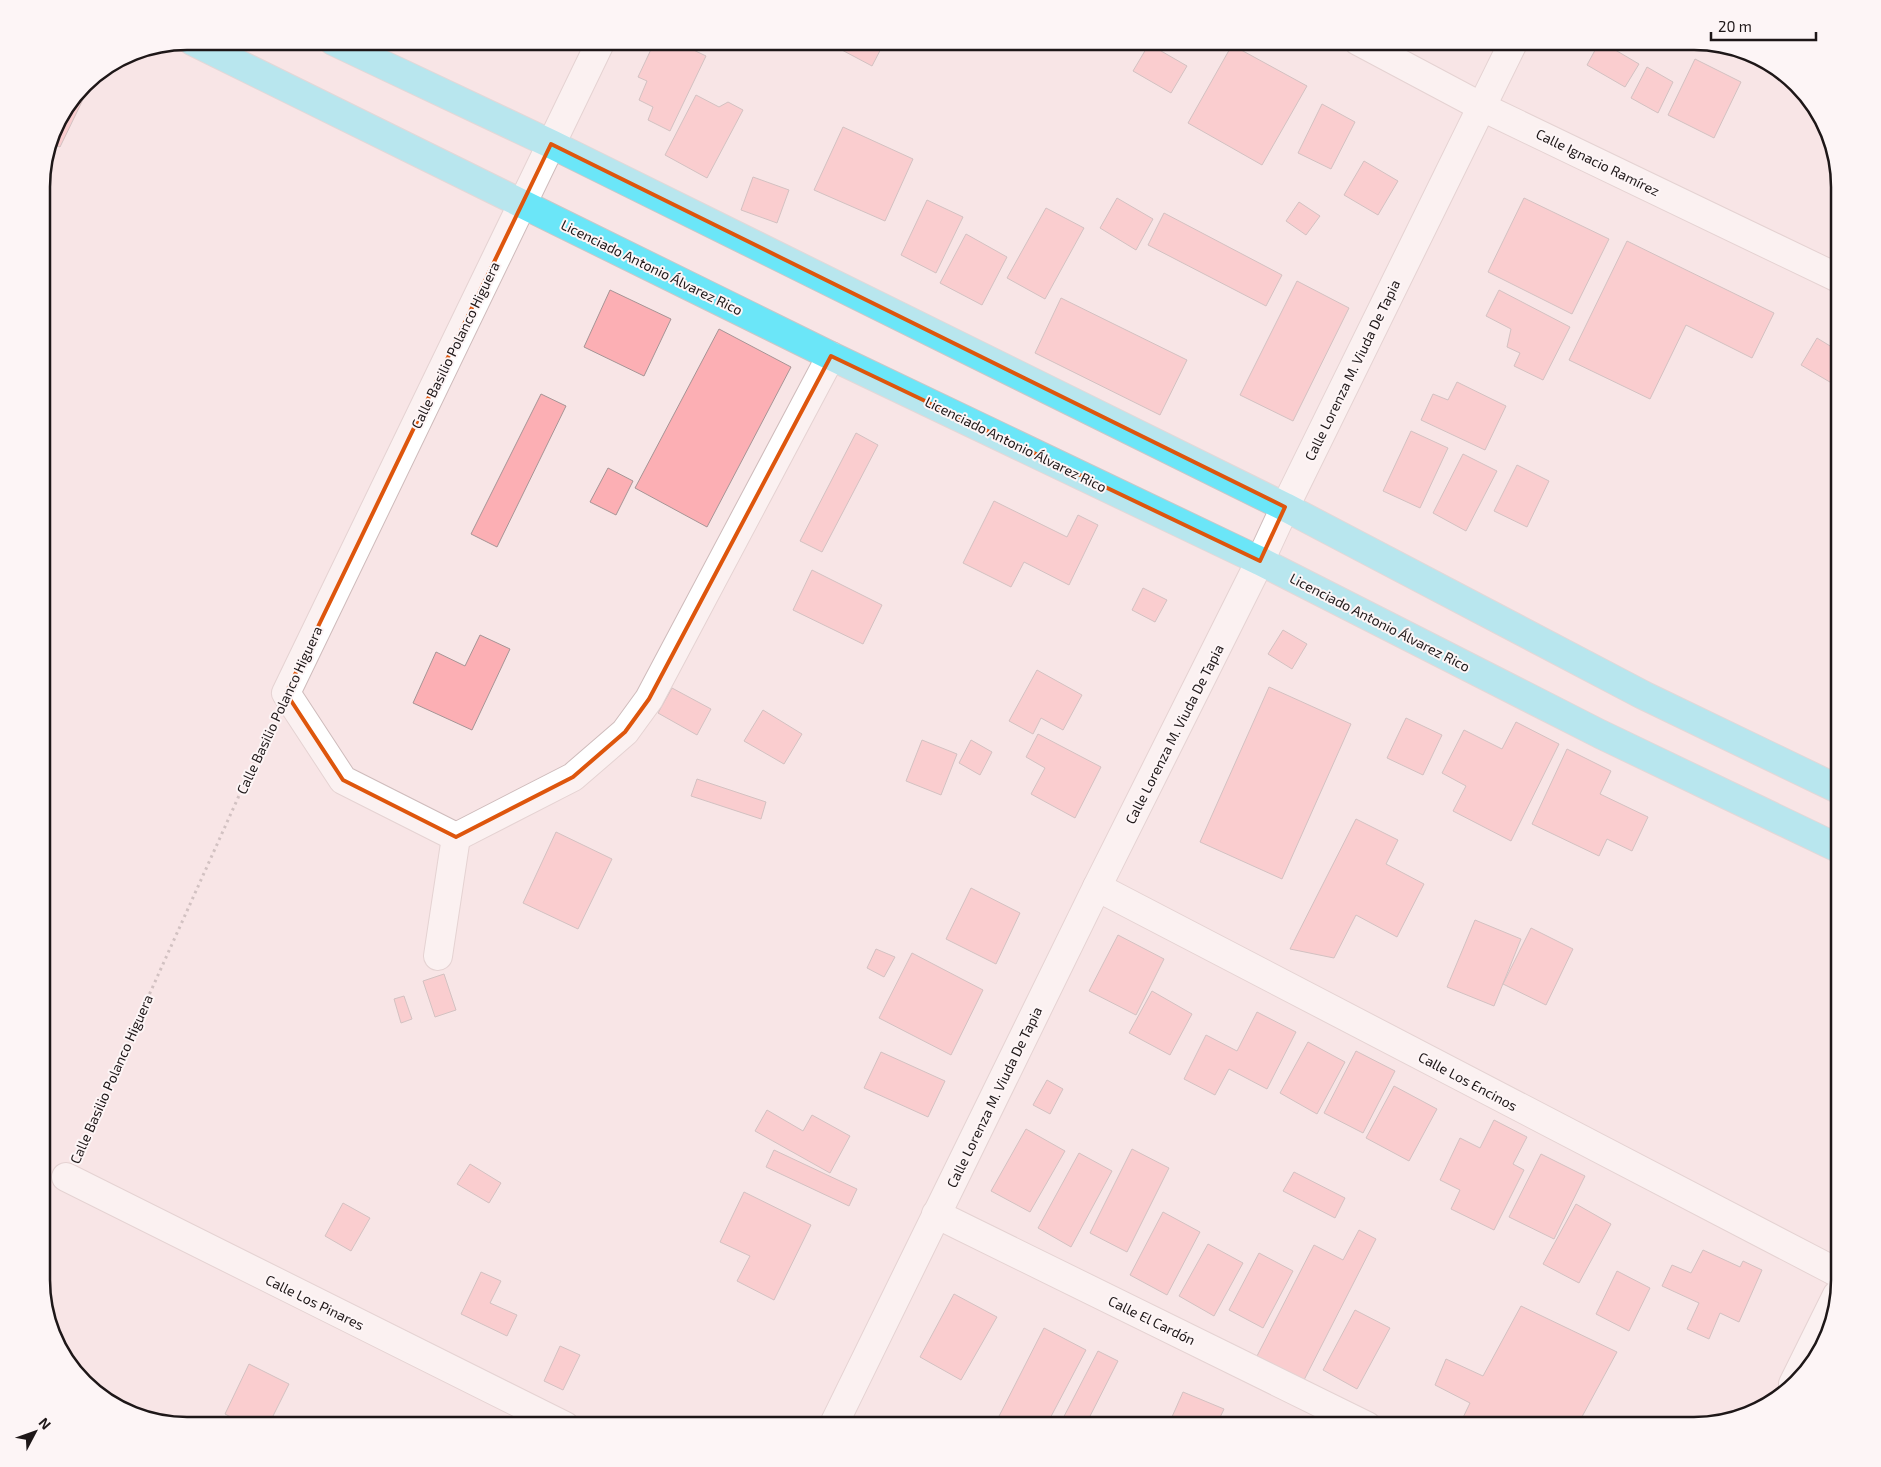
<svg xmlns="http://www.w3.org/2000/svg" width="1881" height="1467" viewBox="0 0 1881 1467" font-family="'Exo 2',sans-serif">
<rect width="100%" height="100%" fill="#f8e5e6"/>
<g fill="#fcafb4" stroke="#a69495">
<polygon points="655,41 675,41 706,56 670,131 648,120 653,107 639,100 647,81 638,77"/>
<polygon points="825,41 885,41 872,66"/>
<polygon points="1600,41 1639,64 1625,87 1587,65"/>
<polygon points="1149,44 1187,66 1171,93 1133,71"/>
<polygon points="1232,45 1307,86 1262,165 1188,123"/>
<polygon points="1695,59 1741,82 1714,138 1668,115"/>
<polygon points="1647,67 1673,82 1658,113 1631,98"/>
<polygon points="86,83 90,85 60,147 51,143 56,122"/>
<polygon points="696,95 719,107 728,102 743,110 707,178 665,155"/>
<polygon points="1322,104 1355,122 1331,169 1298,153"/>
<polygon points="843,127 913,159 885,221 814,190"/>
<polygon points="1364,161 1398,181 1378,215 1344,195"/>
<polygon points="753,177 789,190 777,223 741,210"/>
<polygon points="1117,198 1153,219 1136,250 1100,228"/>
<polygon points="1524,198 1609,239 1572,314 1488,272"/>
<polygon points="927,200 963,217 936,273 901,255"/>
<polygon points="1299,202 1320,216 1306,235 1286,221"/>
<polygon points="1046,208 1084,228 1045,299 1007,278"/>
<polygon points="1164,213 1282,275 1266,306 1148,245"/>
<polygon points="966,234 1007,257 982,305 940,283"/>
<polygon points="1627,241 1774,313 1752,358 1686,325 1650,399 1569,360"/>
<polygon points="1297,281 1349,308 1293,421 1240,395"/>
<polygon points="610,290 671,319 644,376 584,347"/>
<polygon points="1499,290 1570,327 1543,380 1514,366 1520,353 1507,347 1511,329 1486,316"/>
<polygon points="1061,298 1187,360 1160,415 1035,353"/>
<polygon points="719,329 791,367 707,527 635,488"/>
<polygon points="1817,338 1840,352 1840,388 1801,365"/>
<polygon points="1457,382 1506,406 1485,450 1421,420 1433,394 1448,400"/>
<polygon points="541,394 566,406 497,547 471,534"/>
<polygon points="1411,431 1448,448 1420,508 1383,491"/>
<polygon points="856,433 878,445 822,552 800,541"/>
<polygon points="1463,454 1497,471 1466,531 1433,513"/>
<polygon points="1517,465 1549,481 1527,527 1494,511"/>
<polygon points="608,468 633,481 616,515 590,502"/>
<polygon points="994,501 1067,537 1078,515 1098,525 1069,585 1024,562 1011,587 963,563"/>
<polygon points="812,570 882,605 863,644 793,610"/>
<polygon points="1143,588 1167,600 1155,622 1132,610"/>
<polygon points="1283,630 1307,644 1292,669 1268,654"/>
<polygon points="480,635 510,649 472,730 413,703 436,652 465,666"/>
<polygon points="1037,670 1082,695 1063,730 1041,718 1033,734 1009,721"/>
<polygon points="1269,687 1351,724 1282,879 1200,842"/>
<polygon points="672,688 711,709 697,735 658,713"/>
<polygon points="763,710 802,734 784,764 744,741"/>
<polygon points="1406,718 1442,735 1423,775 1387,758"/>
<polygon points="1516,722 1559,744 1511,841 1453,811 1466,786 1442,773 1464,730 1502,749"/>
<polygon points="1038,734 1101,767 1075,818 1031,794 1045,768 1026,757"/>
<polygon points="922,740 957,754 941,795 906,781"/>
<polygon points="971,740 992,752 980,775 959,763"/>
<polygon points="1567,749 1611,771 1600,794 1648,817 1632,851 1607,839 1599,856 1532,824"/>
<polygon points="697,779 766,802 761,819 691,796"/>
<polygon points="1356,819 1398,840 1386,864 1424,884 1397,937 1356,915 1334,958 1290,949"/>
<polygon points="556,832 612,859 578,929 523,903"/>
<polygon points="971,888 1020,913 996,964 946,939"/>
<polygon points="1475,920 1521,939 1494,1006 1447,987"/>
<polygon points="1531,928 1573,949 1546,1005 1503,984"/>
<polygon points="1118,935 1164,959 1136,1015 1089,991"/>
<polygon points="876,949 895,957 884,977 867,968"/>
<polygon points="912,953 983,990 951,1055 879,1018"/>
<polygon points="444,974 456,1010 435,1017 423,981"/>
<polygon points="1152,991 1192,1014 1170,1055 1129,1033"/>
<polygon points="404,996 412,1019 401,1023 394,999"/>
<polygon points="1257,1012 1296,1032 1267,1089 1229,1069 1215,1095 1184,1079 1206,1035 1237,1051"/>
<polygon points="1308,1042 1345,1062 1317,1114 1280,1093"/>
<polygon points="1356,1051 1395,1071 1363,1133 1324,1113"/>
<polygon points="881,1052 945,1081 928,1117 864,1088"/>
<polygon points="1047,1080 1063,1089 1050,1114 1033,1105"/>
<polygon points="1394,1086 1437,1109 1409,1161 1366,1138"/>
<polygon points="767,1110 803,1131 812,1115 850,1136 830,1173 755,1131"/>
<polygon points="1494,1120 1527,1137 1513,1164 1524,1170 1494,1230 1451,1209 1460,1190 1440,1180 1460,1138 1480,1148"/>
<polygon points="1026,1129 1065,1151 1030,1212 991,1191"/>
<polygon points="1132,1149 1169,1168 1127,1252 1090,1233"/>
<polygon points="774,1150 857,1189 849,1206 766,1167"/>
<polygon points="1079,1153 1112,1171 1071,1247 1038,1228"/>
<polygon points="1541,1154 1585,1176 1554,1239 1509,1217"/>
<polygon points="470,1164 501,1183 489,1203 457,1184"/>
<polygon points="1294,1172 1345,1198 1335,1218 1283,1191"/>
<polygon points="744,1192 811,1225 774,1300 737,1281 750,1256 720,1242"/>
<polygon points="343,1203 370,1218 351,1251 325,1236"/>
<polygon points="1576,1204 1611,1224 1579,1283 1543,1264"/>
<polygon points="1163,1212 1200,1232 1167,1295 1130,1275"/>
<polygon points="1359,1230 1376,1239 1304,1380 1257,1356 1314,1245 1343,1260"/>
<polygon points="1208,1244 1243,1263 1214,1316 1179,1296"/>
<polygon points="1703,1250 1740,1267 1743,1261 1762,1270 1739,1322 1720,1313 1709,1339 1687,1329 1699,1303 1662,1286 1672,1265 1691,1273"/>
<polygon points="1259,1253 1293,1271 1263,1328 1229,1310"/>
<polygon points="1617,1271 1650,1288 1629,1331 1596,1314"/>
<polygon points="481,1272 501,1281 490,1303 517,1315 507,1336 461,1314"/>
<polygon points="954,1294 997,1317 961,1380 920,1357"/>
<polygon points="1521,1306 1617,1352 1577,1426 1459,1426 1470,1403 1435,1385 1446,1359 1483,1376"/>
<polygon points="1355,1310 1390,1328 1357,1389 1323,1370"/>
<polygon points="1044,1328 1086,1350 1046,1426 994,1426"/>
<polygon points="560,1346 580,1355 563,1390 544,1381"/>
<polygon points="1098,1351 1118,1361 1085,1426 1059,1426"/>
<polygon points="249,1364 289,1384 268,1426 248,1426 225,1414"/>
<polygon points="1183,1392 1224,1409 1216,1426 1168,1426"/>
</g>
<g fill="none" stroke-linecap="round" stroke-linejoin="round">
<g stroke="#cebbbb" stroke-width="30">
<g id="minor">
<polyline points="1358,41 1482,107 1840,279"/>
<polyline points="456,837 573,777 625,732 649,699 831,356"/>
<polyline points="1097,887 1840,1274"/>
<polyline points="438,956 456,837 343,780 286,693 601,41"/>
<polyline points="66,1177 565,1426"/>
<polyline points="936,1214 1367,1426"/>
<polyline points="1793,1384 1837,1295"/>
<polyline points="833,1426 1097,887 1260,561 1285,507 1514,41"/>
</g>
</g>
<g stroke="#c9c7c8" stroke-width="30">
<g id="major">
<polyline points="192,41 831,356 1260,561 1600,734 1840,849"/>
<polyline points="333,41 551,144 1285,507 1643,695 1840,790"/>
</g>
</g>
<g stroke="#a59697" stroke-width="3" stroke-dasharray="2.5 4" stroke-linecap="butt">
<polyline points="80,1148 270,727"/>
<polyline points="42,1220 51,1204"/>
</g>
<use href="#minor" stroke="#fff" stroke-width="28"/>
<use href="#major" stroke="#6be6f8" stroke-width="28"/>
</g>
<path d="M0 0H1881V1467H0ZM551 144 1285 507 1260 561 831 356 649 699 625 732 573 777 456 837 343 780 286 693Z" fill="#f8e5e6" fill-opacity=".55" fill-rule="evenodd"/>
<path fill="none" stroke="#de560d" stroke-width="4" stroke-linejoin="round" d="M551 144 1285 507 1260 561 831 356 649 699 625 732 573 777 456 837 343 780 286 693Z"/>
<g text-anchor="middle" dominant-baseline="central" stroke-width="4" stroke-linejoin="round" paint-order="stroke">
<g font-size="14" fill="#1e1718" stroke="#fdf5f6">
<text transform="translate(1598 162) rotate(26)">Calle Ignacio Ramírez</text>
<text transform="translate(652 267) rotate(26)">Licenciado Antonio Álvarez Rico</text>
<text transform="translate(455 345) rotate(-64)">Calle Basilio Polanco Higuera</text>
<text transform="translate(1352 370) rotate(-64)">Calle Lorenza M. Viuda De Tapia</text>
<text transform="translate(1016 444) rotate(26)">Licenciado Antonio Álvarez Rico</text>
<text transform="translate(1380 622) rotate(27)">Licenciado Antonio Álvarez Rico</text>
<text transform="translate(279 710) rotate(-65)">Calle Basilio Polanco Higuera</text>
<text transform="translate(1174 734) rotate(-63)">Calle Lorenza M. Viuda De Tapia</text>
<text transform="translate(111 1079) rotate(-66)">Calle Basilio Polanco Higuera</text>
<text transform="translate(1468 1081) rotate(28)">Calle Los Encinos</text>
<text transform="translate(994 1097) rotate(-64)">Calle Lorenza M. Viuda De Tapia</text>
<text transform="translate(315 1302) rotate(26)">Calle Los Pinares</text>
<text transform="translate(1152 1320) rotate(26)">Calle El Cardón</text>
</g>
</g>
<path d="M0 0H1881V1467H0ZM187 50H1694A137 137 0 0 1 1831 187V1280A137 137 0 0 1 1694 1417H187A137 137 0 0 1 50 1280V187A137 137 0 0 1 187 50Z" fill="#fdf5f6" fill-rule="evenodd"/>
<path fill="none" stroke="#1e1718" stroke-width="2.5" d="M187 50H1694A137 137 0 0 1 1831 187V1280A137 137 0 0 1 1694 1417H187A137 137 0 0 1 50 1280V187A137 137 0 0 1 187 50Z"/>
<g transform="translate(35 1432) rotate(49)" stroke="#fdf5f6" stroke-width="4" paint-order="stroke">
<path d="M0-4L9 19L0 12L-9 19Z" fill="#1e1718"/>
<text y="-8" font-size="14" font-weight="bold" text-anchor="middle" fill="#1e1718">N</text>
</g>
<path d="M1711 32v8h105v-8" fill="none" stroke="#1e1718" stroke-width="2.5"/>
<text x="1718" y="32" font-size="15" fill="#1e1718" stroke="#fdf5f6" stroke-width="4" paint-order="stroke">20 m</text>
</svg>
